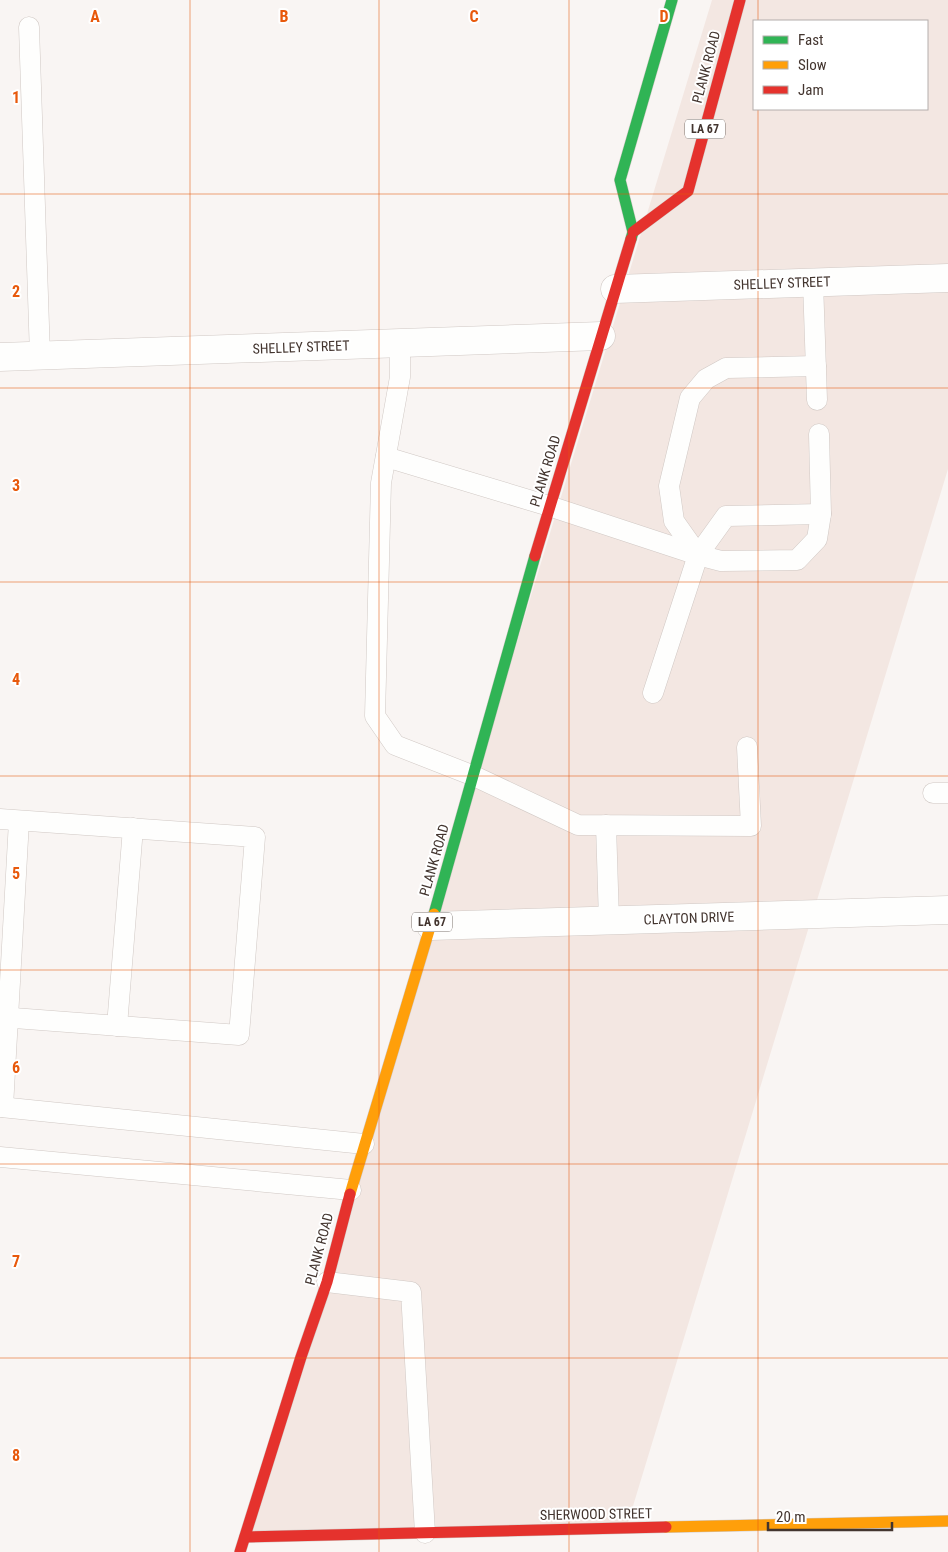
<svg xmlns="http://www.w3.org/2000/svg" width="948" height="1552" viewBox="0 0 948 1552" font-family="'Roboto Condensed',sans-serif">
<rect width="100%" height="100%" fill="#f9f5f3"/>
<path fill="#f3e7e2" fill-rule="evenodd" d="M712 0H948V469L626 1529 245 1537ZM754 21H927V109H754Z"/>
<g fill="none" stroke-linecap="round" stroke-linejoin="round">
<g stroke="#d0c8c4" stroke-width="21">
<g id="lane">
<polyline points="29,27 40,356"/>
<polyline points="813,282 817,400"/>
<polyline points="400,344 400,377 381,483 375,716 395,745 474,776 578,825 751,826 747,747"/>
<polyline points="386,457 549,506 698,555 721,561 797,560 817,539 821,514 819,434"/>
<polyline points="698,555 674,521 669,486 690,398 706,379 726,368 816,366"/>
<polyline points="653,693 698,555 726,516 821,514"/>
<polyline points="933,793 948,793"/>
<polyline points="0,819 255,837 239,1035 0,1017"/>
<polyline points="606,825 609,921"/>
<polyline points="117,1026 133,828"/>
<polyline points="0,1107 364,1144"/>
<polyline points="3,1107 19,821"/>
<polyline points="0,1157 351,1190"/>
<polyline points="327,1282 411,1292 425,1533"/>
</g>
</g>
<g stroke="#d0c8c4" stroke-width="29">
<g id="street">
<polyline points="615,289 948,278"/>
<polyline points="0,357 601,336"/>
<polyline points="431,926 948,910"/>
</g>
</g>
<g stroke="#d0c8c4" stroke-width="12">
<g id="fast">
<polyline points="631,239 633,232 620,180 672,0"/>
<polyline points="434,914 535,556"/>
</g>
</g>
<g stroke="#d0c8c4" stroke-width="12">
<g id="slow">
<polyline points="350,1194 434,914"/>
<polyline points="666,1527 948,1521"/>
</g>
</g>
<g stroke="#d0c8c4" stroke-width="12">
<g id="jam">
<polyline points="633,232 688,191 740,0"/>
<polyline points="535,556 631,239"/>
<polyline points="245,1537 666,1527"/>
<polyline points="240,1552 301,1357 327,1282 350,1194"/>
</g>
</g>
<use href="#lane" stroke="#fefefd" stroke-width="20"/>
<use href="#street" stroke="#fefefd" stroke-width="28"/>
<use href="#fast" stroke="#30b455" stroke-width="11"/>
<use href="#slow" stroke="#ff9f0a" stroke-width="11"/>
<use href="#jam" stroke="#e5322d" stroke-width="11"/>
</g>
<path fill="none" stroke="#e8590c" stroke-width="1" stroke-opacity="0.55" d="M190 0V1552M379 0V1552M569 0V1552M758 0V21M758 109V1552M0 194H948M0 388H948M0 582H948M0 776H948M0 970H948M0 1164H948M0 1358H948"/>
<g text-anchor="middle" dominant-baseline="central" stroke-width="4" stroke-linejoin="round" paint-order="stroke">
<g fill="#fff" stroke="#7b726d" stroke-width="1">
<rect x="685" y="119.5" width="40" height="19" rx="4"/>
<rect x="412" y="912.5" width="40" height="19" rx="4"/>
</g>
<g font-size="12" font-weight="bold" fill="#43352f">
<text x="705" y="129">LA 67</text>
<text x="432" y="922">LA 67</text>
</g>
<g font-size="14" fill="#43352f" stroke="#fff">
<text transform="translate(706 67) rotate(-75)">PLANK ROAD</text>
<text transform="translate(782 283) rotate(-2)">SHELLEY STREET</text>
<text transform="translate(301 347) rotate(-2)">SHELLEY STREET</text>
<text transform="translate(545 471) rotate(-73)">PLANK ROAD</text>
<text transform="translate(434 860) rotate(-74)">PLANK ROAD</text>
<text transform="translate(689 918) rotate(-2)">CLAYTON DRIVE</text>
<text transform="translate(319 1249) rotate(-75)">PLANK ROAD</text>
<text transform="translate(596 1514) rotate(-1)">SHERWOOD STREET</text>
</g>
</g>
<g font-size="16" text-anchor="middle" font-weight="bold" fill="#e8590c" stroke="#fff" stroke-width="4" stroke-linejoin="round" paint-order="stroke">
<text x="95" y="22">A</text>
<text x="284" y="22">B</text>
<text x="474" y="22">C</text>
<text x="664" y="22">D</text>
<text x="16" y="103">1</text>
<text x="16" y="297">2</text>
<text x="16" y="491">3</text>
<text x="16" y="685">4</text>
<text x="16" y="879">5</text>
<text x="16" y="1073">6</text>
<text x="16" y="1267">7</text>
<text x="16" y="1461">8</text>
</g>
<rect x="753" y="20" width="175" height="90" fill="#ffffff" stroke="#b4aeac"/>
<rect x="763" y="36" width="25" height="8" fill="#30b455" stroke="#b4aeac"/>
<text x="798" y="45" font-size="15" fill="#43352f">Fast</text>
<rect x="763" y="61" width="25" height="8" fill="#ff9f0a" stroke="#b4aeac"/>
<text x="798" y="70" font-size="15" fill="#43352f">Slow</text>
<rect x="763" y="86" width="25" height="8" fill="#e5322d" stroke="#b4aeac"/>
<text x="798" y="95" font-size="15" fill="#43352f">Jam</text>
<path d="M768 1522v8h124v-8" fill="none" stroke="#43352f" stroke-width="2.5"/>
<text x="776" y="1522" font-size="15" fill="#43352f" stroke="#ffffff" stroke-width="4" paint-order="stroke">20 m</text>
</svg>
